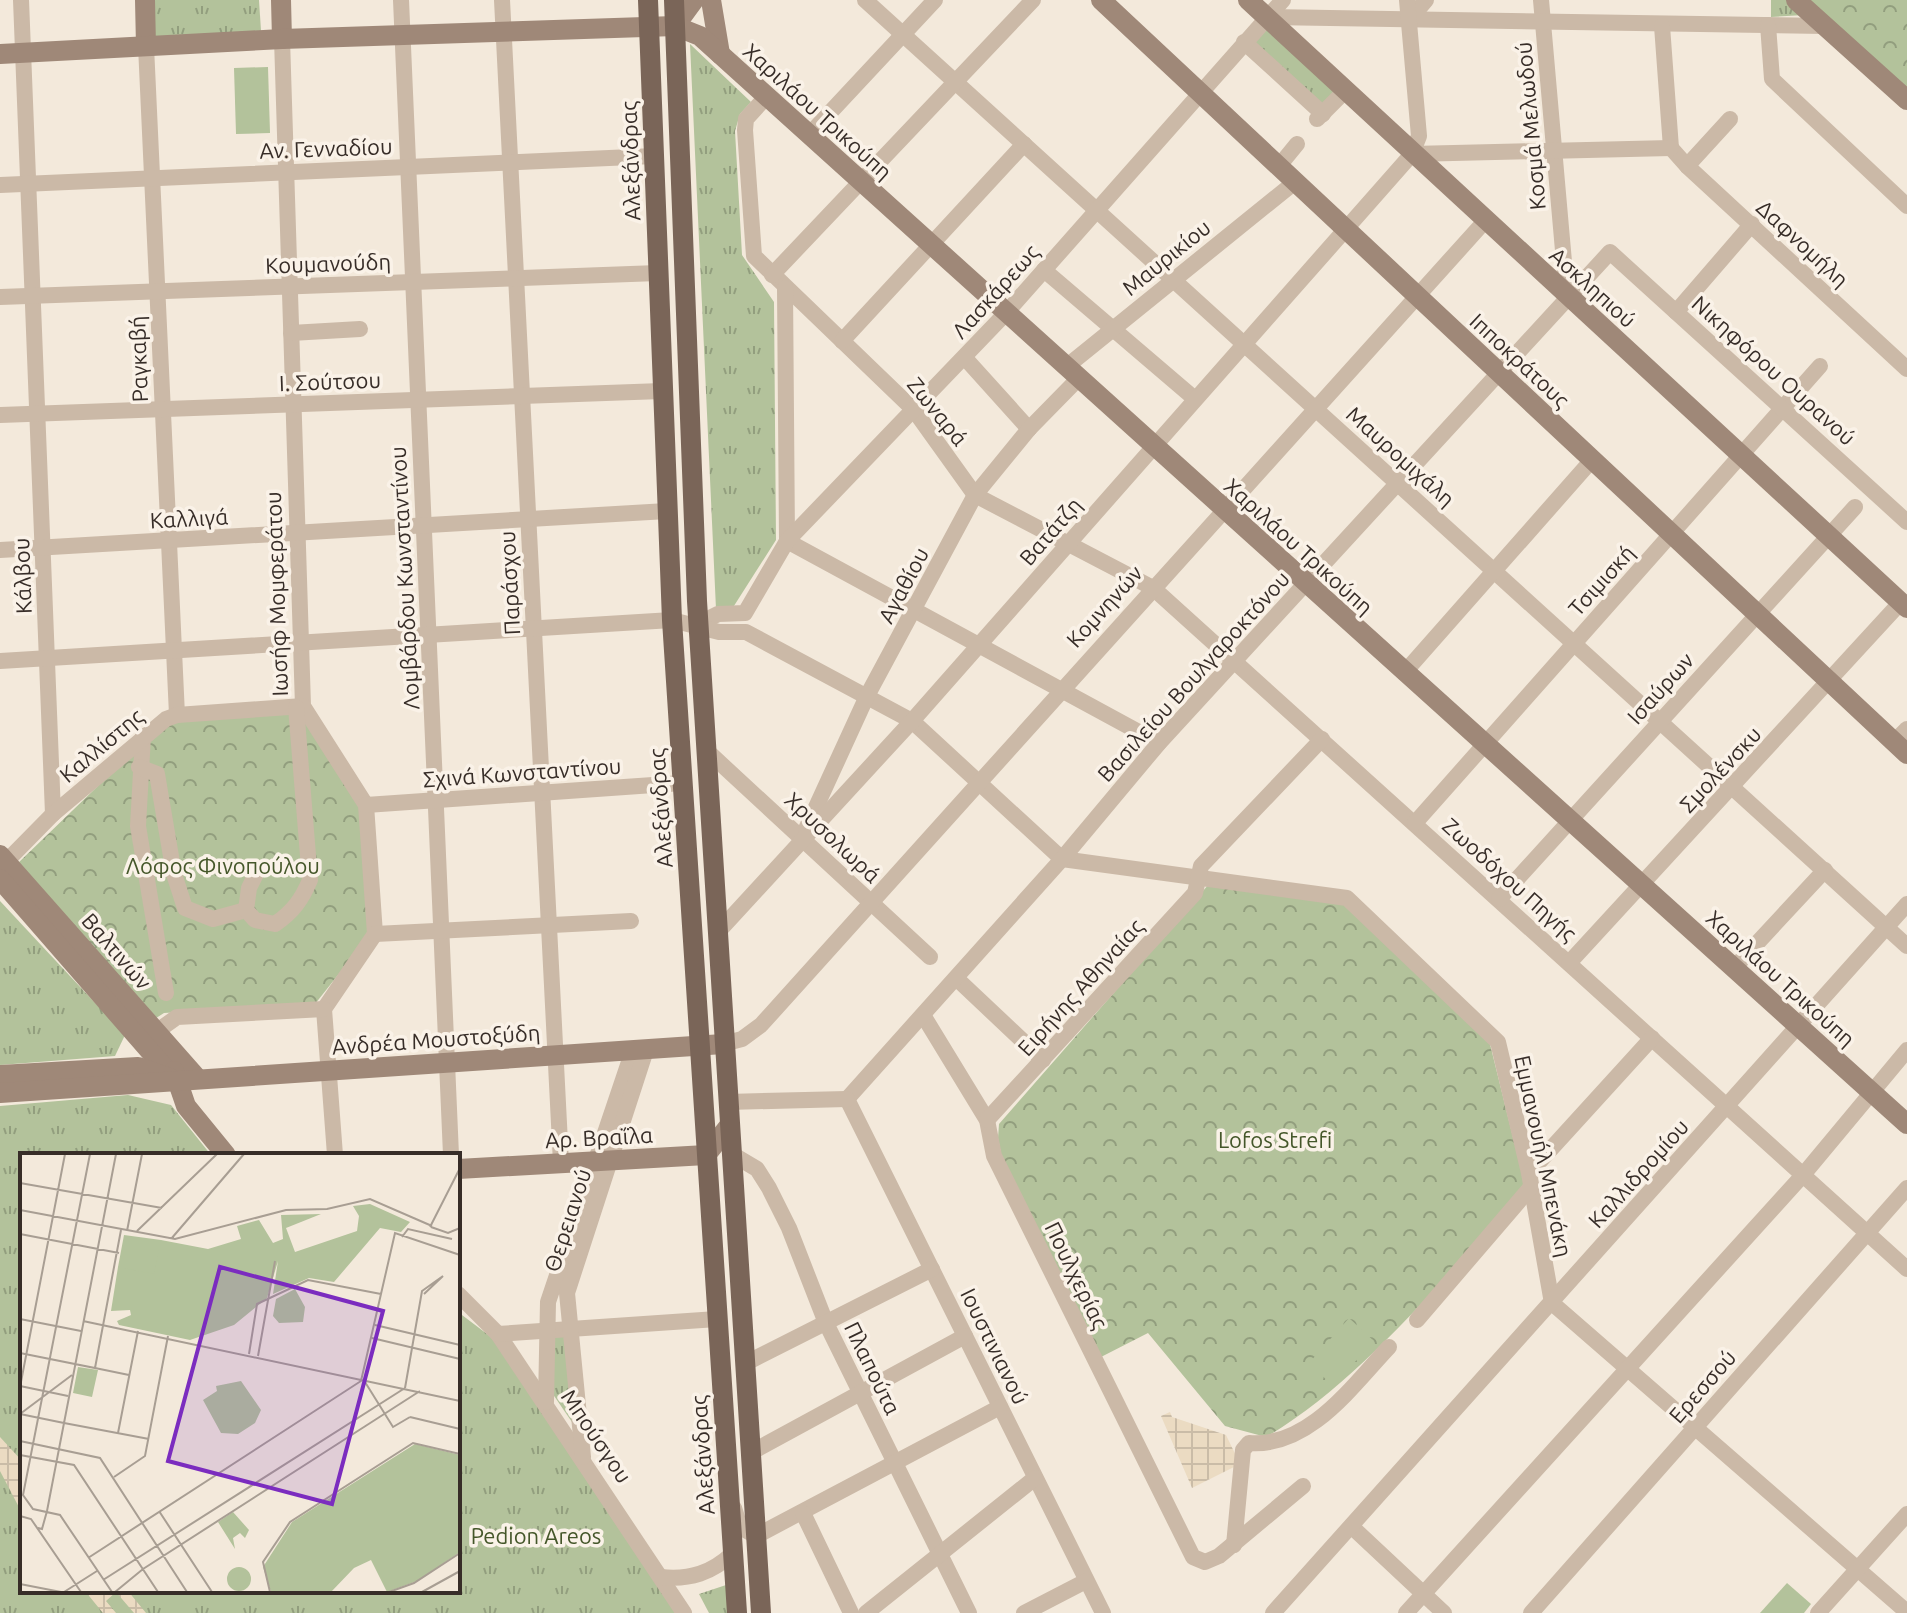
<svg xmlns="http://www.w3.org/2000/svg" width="1907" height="1613" viewBox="0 0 1907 1613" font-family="Ubuntu,sans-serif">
<defs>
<pattern id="grass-tufts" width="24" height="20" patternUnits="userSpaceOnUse" patternTransform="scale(2)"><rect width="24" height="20" fill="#b3c29b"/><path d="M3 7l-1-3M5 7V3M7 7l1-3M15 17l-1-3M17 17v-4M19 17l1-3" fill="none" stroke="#929e7e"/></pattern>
<pattern id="forest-crowns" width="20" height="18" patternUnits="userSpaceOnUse" patternTransform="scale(2)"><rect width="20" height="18" fill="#b3c29b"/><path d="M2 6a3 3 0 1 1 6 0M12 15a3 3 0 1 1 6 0" fill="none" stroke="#929e7e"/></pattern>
<pattern id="plaza-grid" width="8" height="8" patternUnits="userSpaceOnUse" patternTransform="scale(2)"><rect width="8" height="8" fill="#ebdbc2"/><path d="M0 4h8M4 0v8" fill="none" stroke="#cabca7"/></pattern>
</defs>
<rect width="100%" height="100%" fill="#f3e9db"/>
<g fill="url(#grass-tufts)">
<polygon points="149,0 259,0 261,31 152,37"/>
<polygon points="1771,0 1788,0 1804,15 1771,17"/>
<polygon points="1267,26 1338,93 1322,110 1250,44"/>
<polygon points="690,44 751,102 740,114 735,131 742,255 774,302 776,540 732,609 716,609"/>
<polygon points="0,901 125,1035 115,1056 0,1065"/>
<polygon points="128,1095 171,1105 211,1155 22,1155 22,1591 458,1591 458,1312 499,1343 677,1613 0,1613 0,1106"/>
<polygon points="566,1334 574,1425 550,1390 549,1336"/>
<polygon points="732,1583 734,1613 709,1613 699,1594"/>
</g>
<g fill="url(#forest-crowns)">
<polygon points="1809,0 1907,0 1907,89"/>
<polygon points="302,712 361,805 372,932 315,1004 164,1013 153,1020 16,865 158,728 175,721"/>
<path d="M1209 884 1343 902 1489 1040 1526 1190C1449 1271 1361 1382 1266 1437L1225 1426 1148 1333 1101 1357 1003 1164 998 1138 999 1124Z"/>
</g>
<g fill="#b3c29b">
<polygon points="268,67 270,133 236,134 234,68"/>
<polygon points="1349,1318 1374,1341 1333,1386 1309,1363"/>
<polygon points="1787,1583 1811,1604 1804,1613 1760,1613"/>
</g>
<g fill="url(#plaza-grid)">
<polygon points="1170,1412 1172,1417 1226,1435 1240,1464 1192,1488 1161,1416"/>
<polygon points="0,1437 22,1461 22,1513 0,1471"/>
<polygon points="85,1591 128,1591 146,1613 134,1613 116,1592 106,1601 116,1613 103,1613"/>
</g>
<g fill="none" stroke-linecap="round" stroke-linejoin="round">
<g stroke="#cbb9a7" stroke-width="16">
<polyline points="21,0 53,814"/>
<polyline points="401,0 451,1155"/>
<polyline points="502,0 561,1163"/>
<polyline points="865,0 1907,946"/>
<polyline points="1541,0 1567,296"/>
<polyline points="1266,17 1824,26"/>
<polyline points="1409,20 1426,0"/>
<polyline points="1768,25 1772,79 1907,206"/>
<polyline points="1662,26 1671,148"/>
<polyline points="282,39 303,706 366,805 375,934 324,1009 335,1155"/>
<polyline points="1244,42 1323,114"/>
<polyline points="146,46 177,715"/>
<polyline points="767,96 746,119 745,130 754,256 914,410 975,495 1153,588 1907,1269"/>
<polyline points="1317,119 1344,92"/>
<polyline points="809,135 935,0"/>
<polyline points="1671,148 1687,166 1907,369"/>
<polyline points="1412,154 1671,148"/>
<polyline points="1279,166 1297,144"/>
<polyline points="1687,166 1730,119"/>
<polyline points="0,185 654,156"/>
<polyline points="1044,270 1195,399"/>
<polyline points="772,275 1033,0"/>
<polyline points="785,288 787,541 1159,743"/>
<polyline points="0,297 658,273"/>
<polyline points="1676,312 1752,224"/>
<polyline points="291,333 360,329"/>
<polyline points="842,341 1024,144"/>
<polyline points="965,358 1029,429"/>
<polyline points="1066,367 1295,182"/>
<polyline points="0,415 662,391"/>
<polyline points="0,550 667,511"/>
<polyline points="698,624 718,614 745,613 787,541 1006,313 1283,0"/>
<polyline points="0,661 672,620 719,632 746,632 912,721 1062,859"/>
<polyline points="1404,673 1592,460"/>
<polyline points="143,736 138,826 166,993"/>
<polyline points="1894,742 1907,729"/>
<polyline points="706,750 930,957"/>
<polyline points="139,767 157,774 174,874 185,908 213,919 246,910"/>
<polyline points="366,805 682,783"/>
<polyline points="1415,823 1820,366"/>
<polyline points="806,829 867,696 975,495 1029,429 1079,378"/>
<polyline points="1062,859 1347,898 1498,1042 1529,1173 1552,1303 1907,1612"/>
<polyline points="0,868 53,814 166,719 177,715 303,706"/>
<path d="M259 868 249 888 246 910 255 920 275 924C293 912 302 899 310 880L296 707"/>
<polyline points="1499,899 1855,507"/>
<polyline points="717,933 912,721 1412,154 1419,136 1407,0"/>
<polyline points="375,934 631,921"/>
<polyline points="1569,963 1901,602"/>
<polyline points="1734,968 1825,870"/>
<polyline points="956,978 1043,1060"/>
<polyline points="923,1015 987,1120 994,1156 1193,1557 1205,1562 1219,1556 1303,1486"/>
<polyline points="156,1032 177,1017 324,1009"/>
<polyline points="723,1044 742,1039 761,1025 1485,221"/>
<polyline points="847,1099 1062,859 1159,743 1610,252 1907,522"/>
<polyline points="847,1099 1103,1613"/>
<polyline points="727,1102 847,1099"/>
<polyline points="987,1120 1195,893 1201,866 1322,739"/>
<polyline points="730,1153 757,1169 769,1188 789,1228 826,1323 969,1613"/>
<polyline points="1529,1173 1652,1038"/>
<polyline points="458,1294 498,1334 684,1613"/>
<polyline points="1417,1320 1531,1187"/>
<polyline points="498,1334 717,1319"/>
<polyline points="744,1364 932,1269"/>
<polyline points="546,1402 548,1302 633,1050"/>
<polyline points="750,1453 965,1336"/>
<polyline points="583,1457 567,1293 646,1050"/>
<polyline points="734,1508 740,1527 756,1536 1000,1407"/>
<polyline points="803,1513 851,1613"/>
<polyline points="1352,1527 1444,1613"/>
<path d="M1234 1545 1243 1450 1249 1443C1309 1448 1352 1386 1389 1347"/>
<path d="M661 1577C690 1580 712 1573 733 1553"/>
<polyline points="866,1613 1035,1478"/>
<polyline points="1024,1613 1086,1581"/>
<polyline points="1273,1613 1907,904"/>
<polyline points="1406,1613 1803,1175 1907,1050"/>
<polyline points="1531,1613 1907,1188"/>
<polyline points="1818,1613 1907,1514"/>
</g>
<g stroke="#9f8878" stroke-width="20">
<polyline points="145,0 146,46"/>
<polyline points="281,0 282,39"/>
<polyline points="711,0 720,54"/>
<polyline points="1101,0 1907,754"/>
<polyline points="1248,0 1907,608"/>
<polyline points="1796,0 1907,100"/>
<polyline points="675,26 694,0"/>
<polyline points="0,54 282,39 675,26 700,36 1907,1124"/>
<polyline points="0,855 198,1079"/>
<polyline points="0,879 176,1081"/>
<polyline points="174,1071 186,1106 226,1155"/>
<polyline points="0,1075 138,1067 172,1079"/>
<polyline points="0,1093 723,1044"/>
<polyline points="458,1169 706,1155 729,1126"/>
</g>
<g stroke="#7a6558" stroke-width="20">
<polyline points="648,0 672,620 737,1613"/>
<polyline points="674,0 697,601 761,1613"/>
</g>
</g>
<g text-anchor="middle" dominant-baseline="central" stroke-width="7" stroke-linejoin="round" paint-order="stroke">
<g font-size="22" fill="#372d28" stroke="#faf2e8">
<text transform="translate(818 111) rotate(42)">Χαριλάου Τρικούπη</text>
<text transform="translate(1530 126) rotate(-95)">Κοσμά Μελωδού</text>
<text transform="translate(326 148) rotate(-2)">Αν. Γενναδίου</text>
<text transform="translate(630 161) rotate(-92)">Αλεξάνδρας</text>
<text transform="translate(1803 243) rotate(43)">Δαφνομήλη</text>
<text transform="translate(1166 257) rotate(-39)">Μαυρικίου</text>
<text transform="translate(328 263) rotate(-2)">Κουμανούδη</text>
<text transform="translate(1593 287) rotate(42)">Ασκληπιού</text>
<text transform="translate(995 291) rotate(-48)">Λασκάρεως</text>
<text transform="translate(138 359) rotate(-92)">Ραγκαβή</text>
<text transform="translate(1520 360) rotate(43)">Ιπποκράτους</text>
<text transform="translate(1774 370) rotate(42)">Νικηφόρου Ουρανού</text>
<text transform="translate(330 381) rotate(-2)">Ι. Σούτσου</text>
<text transform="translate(938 411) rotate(51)">Ζωναρά</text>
<text transform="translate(1401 456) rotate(42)">Μαυρομιχάλη</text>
<text transform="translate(189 518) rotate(-3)">Καλλιγά</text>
<text transform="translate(1050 531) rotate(-49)">Βατάτζη</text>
<text transform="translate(1299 546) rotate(42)">Χαριλάου Τρικούπη</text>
<text transform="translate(22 576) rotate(-92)">Κάλβου</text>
<text transform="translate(404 578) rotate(-93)">Λομβάρδου Κωνσταντίνου</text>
<text transform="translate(1601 580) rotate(-48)">Τσιμισκή</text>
<text transform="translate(509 583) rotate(-93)">Παράσχου</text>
<text transform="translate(903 585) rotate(-62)">Αγαθίου</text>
<text transform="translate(276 594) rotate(-92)">Ιωσήφ Μομφεράτου</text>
<text transform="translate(1104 606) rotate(-48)">Κομνηνών</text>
<text transform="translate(1193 676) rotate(-48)">Βασιλείου Βουλγαροκτόνου</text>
<text transform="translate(1660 688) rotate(-48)">Ισαύρων</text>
<text transform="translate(101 745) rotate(-40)">Καλλίστης</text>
<text transform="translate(1720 769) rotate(-47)">Σμολένσκυ</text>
<text transform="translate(522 772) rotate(-4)">Σχινά Κωνσταντίνου</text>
<text transform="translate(660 808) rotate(-94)">Αλεξάνδρας</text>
<text transform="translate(833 837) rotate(43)">Χρυσολωρά</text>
<text transform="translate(1510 879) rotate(42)">Ζωοδόχου Πηγής</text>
<text transform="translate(117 951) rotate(49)">Βαλτινών</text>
<text transform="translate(1781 978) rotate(42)">Χαριλάου Τρικούπη</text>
<text transform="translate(1080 987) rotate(-48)">Ειρήνης Αθηναίας</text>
<text transform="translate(436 1039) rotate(-4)">Ανδρέα Μουστοξύδη</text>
<text transform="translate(599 1137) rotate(-3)">Αρ. Βραΐλα</text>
<text transform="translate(1544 1156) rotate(78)">Εμμανουήλ Μπενάκη</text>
<text transform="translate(1638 1173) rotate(-48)">Καλλιδρομίου</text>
<text transform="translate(567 1220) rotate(-72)">Θερειανού</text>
<text transform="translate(1077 1275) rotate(64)">Πουλχερίας</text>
<text transform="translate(995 1346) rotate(64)">Ιουστινιανού</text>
<text transform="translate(873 1368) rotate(64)">Πλαπούτα</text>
<text transform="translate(1702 1386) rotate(-49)">Ερεσσού</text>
<text transform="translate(597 1436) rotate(56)">Μπούσγου</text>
<text transform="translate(702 1455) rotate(-94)">Αλεξάνδρας</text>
</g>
<g font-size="22" fill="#45572a" stroke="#faf2e8">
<text x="223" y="865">Λόφος Φινοπούλου</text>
<text x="1275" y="1139">Lofos Strefi</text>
<text x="536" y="1535">Pedion Areos</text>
</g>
</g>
<g transform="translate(20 1153)">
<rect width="440" height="440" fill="#f3e9db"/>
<path d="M350 51 390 69 381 79 360 75 314 129 289 125 253 141 258 108 247 145 214 172 170 187 99 172 97 168 111 162 110 157 91 158 98 114 141 87 188 96 221 86 217 73 239 67 253 90 263 86 261 62 301 61 266 75 275 99 337 78 339 63 333 53ZM58 214 78 217 72 244 53 240ZM213 359 229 377 225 385 220 380 213 385 215 396 198 369ZM207 426a12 12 0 1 1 24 0a12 12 0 1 1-24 0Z" fill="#b3c29b"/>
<path d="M275 136 285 154 283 169 259 170 253 163 256 146ZM221 228 241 257 235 270 218 281 201 280 183 247 197 238 196 233ZM395 291 440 302V399L397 428 367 439 351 407 334 415 311 439H251L243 414 272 369Z" fill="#b3c29b"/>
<path d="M104 82 141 87 134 121 98 114Z" fill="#b3c29b"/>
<path fill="none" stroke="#a89e93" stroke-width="2" d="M70 1 3 342 13 356 40 362 92 439M0 30 142 55M0 57 155 86 266 57 307 56 350 46 412 73M410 74 440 15M411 74 428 80 440 75M107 78 122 1M117 78 197 1M0 81 99 100M382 84 388 76 432 86M151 86 224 1M0 166 61 178M63 168 440 248M355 172 440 192M352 185 440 206M0 200 75 215 101 77M229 201 237 151 288 127 361 141M238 203 255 108M75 215 109 222M345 229 373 274 390 264M0 233 48 243M0 234 45 1M385 235 402 138 423 123 404 141M0 261 52 222M0 261 44 270M390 264 440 276M44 270 129 286M98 280 118 178M0 288 80 305 167 439M0 302 54 312 138 439M94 324 125 303 148 183M139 358 192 439M0 363 11 366 61 439M18 375 22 376 27 358 96 1M68 405 341 228 375 80 440 102M83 427 385 235M0 431 41 439M44 439 77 418M95 439 123 416 400 238M250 439 243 409 270 369 393 290 440 301M369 439 394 430 440 400M402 439 440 418"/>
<path fill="#7b2cbf" fill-opacity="0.15" stroke="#7b2cbf" stroke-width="4" d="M200 114 363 158 312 351 148 308Z"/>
<rect width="440" height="440" fill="none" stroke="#372d28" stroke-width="4"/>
</g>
</svg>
